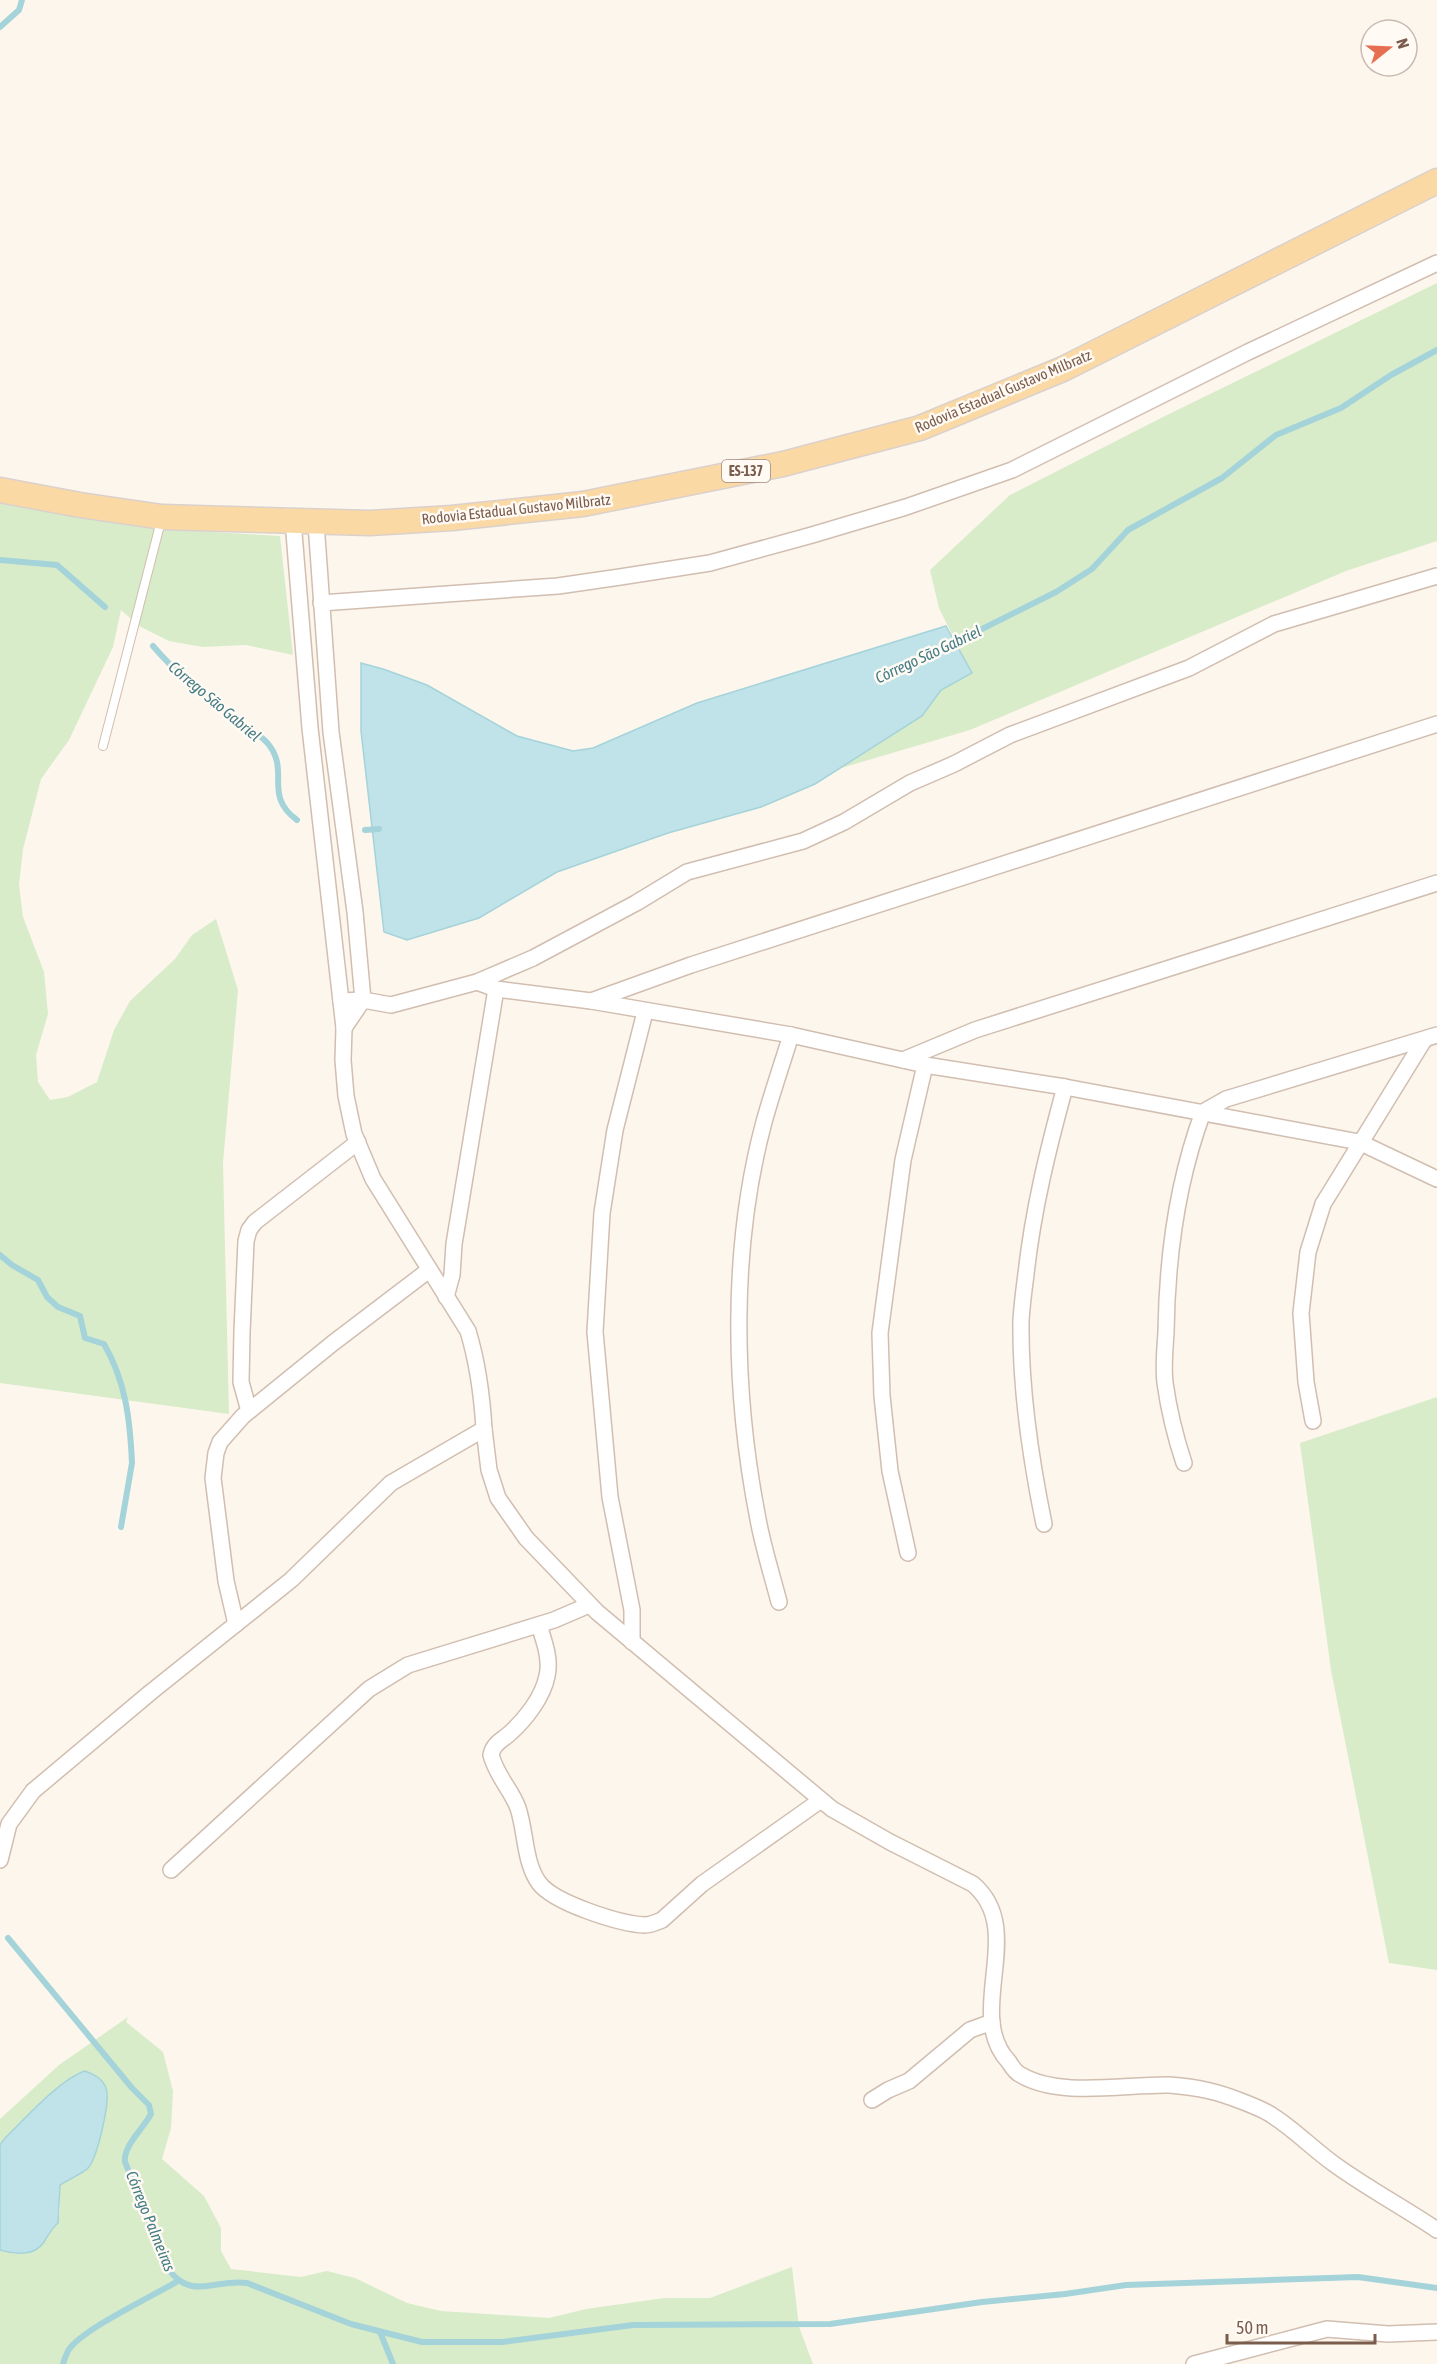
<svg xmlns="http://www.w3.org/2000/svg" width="1437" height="2364" viewBox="0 0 1437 2364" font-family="'Asap Condensed',sans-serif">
<rect width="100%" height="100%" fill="#fdf6ec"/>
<g fill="#d8ecc9">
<polygon points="1437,283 1437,541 1346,571 970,730 838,769 922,716 941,690 971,673 939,608 930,570 1010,495 1165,416"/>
<polygon points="0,503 146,528 280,536 293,655 246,645 203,647 169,641 139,626 121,610 113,647 69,740 41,779 23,849 19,885 23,917 44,972 48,1014 36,1055 38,1082 50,1100 68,1097 97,1082 114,1030 130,1001 175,959 192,935 216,919 238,990 223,1163 229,1414 0,1383"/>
<polygon points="1437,1397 1437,1970 1389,1963 1331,1670 1300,1443"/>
<path d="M128 2017 126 2022 163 2052 173 2091 171 2128 162 2159 204 2196 221 2228V2251L231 2269 301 2277 327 2271 355 2278 407 2303 441 2311 549 2318 586 2309 664 2298H710L792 2267 799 2327 813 2364H0V2250L15 2254 45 2241C48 2232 56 2227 58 2220 62 2210 59 2196 60 2185L88 2169 63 2084 5 2138 0 2145V2119L59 2065Z"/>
</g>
<g fill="#bfe3e8" stroke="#a5d3da" stroke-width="1.5">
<polygon points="946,626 972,673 941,690 922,716 815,784 761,807 668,833 557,872 479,918 407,940 384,932 361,731 361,663 383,669 427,685 517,736 573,751 593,748 697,703"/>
<path d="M85 2071C95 2075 102 2078 106 2088 111 2100 97 2159 88 2168 85 2172 66 2181 60 2185L58 2223C51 2229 49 2234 44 2242 34 2257 15 2254 0 2250V2145L5 2138C25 2119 60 2079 85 2071Z"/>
</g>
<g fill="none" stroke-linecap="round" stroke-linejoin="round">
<g stroke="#a5d3da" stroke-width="6">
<polyline points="0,27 19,10 22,0"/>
<polyline points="0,560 57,565 105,607"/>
<path d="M153 646C177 674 203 696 233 717 245 727 260 733 269 745 290 772 263 795 297 820"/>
<polyline points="948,646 1056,592 1092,569 1128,530 1222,478 1276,435 1341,408 1391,375 1437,350"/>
<polyline points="365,830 379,829"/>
<path d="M0 1255 12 1265 38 1280 47 1297 58 1307 80 1316 85 1338 104 1344C126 1382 130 1420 132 1463L121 1527"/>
<path d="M8 1938 132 2088 149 2105 151 2114C143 2129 123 2146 125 2162L169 2270C192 2301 217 2278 247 2283L351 2324 422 2342H503L633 2325 830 2324 982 2302 1065 2294 1126 2285 1358 2277 1437 2288"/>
<polyline points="380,2332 393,2364"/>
<path d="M63 2364C64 2360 66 2355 68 2351 80 2330 155 2295 178 2281"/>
</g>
<g stroke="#d1beb0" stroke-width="10">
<polyline id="service" points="103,746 161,521"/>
</g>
<g stroke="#d1beb0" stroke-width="18">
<g id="minor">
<path d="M293 521 310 728 344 1028 343 1060 346 1096 354 1134 373 1179 468 1331C478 1364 482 1395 484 1429"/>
<polyline points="316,523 331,732 355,912 363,1000 344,1028"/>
<polyline points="321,603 558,586 620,577 710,563 812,535 906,507 1012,470 1248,352 1437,263"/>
<polyline points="477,982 496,989 591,1001 791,1035 925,1065 1065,1087 1359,1142 1437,1179"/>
<polyline points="341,1001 363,1000 391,1005 477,982 533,958 636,903 687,872 803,841 844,822 910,783 954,764 1010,735 1189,668 1274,624 1437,576"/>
<polyline points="591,1001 691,965 1437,724"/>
<polyline points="903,1060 975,1030 1437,883"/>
<polyline points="446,1297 452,1275 454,1244 496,989"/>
<polyline points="249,1411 241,1382 242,1332 246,1241 249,1230 255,1222 358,1142"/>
<polyline points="1313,1421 1306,1382 1301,1313 1308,1252 1323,1204 1424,1040"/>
<path d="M1184 1463C1175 1436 1169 1411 1165 1383 1163 1367 1165 1349 1166 1332 1167 1258 1177 1182 1203 1112L1226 1099 1437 1035"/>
<path d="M1044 1524C1030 1456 1020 1389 1021 1320 1022 1305 1024 1289 1026 1274 1033 1210 1048 1149 1065 1087"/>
<polyline points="908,1553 890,1471 882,1396 880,1333 903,1160 925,1065"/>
<path d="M779 1602C772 1575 763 1547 758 1519 733 1392 730 1248 764 1122 772 1093 782 1064 791 1035"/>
<polyline points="236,1624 226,1581 213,1478 216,1453 220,1442 243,1416 333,1343 429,1270"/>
<path d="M539 1625C544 1641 551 1659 547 1676 543 1697 525 1720 509 1734 501 1741 493 1744 491 1755 497 1777 511 1789 518 1808 526 1832 524 1862 539 1883 554 1903 620 1924 645 1925 651 1925 657 1922 662 1920L702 1884 821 1800"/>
<polyline points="632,1642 632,1610 610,1497 595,1332 602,1213 615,1130 645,1012"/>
<path d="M0 1860 9 1824 33 1791 151 1692 291 1580 391 1483 484 1429 489 1470 498 1498 526 1538 597 1612 832 1809 890 1842 973 1884C1028 1931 963 2013 1009 2062 1012 2067 1016 2073 1021 2075 1060 2098 1126 2084 1169 2085 1183 2086 1197 2088 1210 2091 1224 2094 1262 2108 1273 2116 1295 2130 1313 2149 1334 2164 1367 2188 1403 2207 1437 2230"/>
<polyline points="171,1870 369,1689 408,1665 554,1620 589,1605"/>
<polyline points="872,2100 888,2090 909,2081 970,2030 992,2022"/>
<polyline points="1194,2364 1327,2329 1388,2334 1437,2332"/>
</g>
</g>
<g stroke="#dad1cd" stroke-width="27">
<polyline id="primary" points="0,490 80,505 162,517 370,523 452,518 583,504 783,464 920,428 1063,369 1437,181"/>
</g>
<use href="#service" stroke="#fff" stroke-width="8"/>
<use href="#minor" stroke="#fff" stroke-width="15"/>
<use href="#primary" stroke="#fbd9a5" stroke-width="24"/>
</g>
<g text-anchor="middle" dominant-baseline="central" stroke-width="5" stroke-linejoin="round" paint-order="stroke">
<rect fill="#fffaf3" stroke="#a28b7f" stroke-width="1.5" x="722" y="460" width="48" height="22" rx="4.5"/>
<g font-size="14" font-weight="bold" fill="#7a5c4d">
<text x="746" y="471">ES-137</text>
</g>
<g font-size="15" fill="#7a5c4d" stroke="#fffaf3">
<text transform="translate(1003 391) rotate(-23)">Rodovia Estadual Gustavo Milbratz</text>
<text transform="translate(516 509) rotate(-6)">Rodovia Estadual Gustavo Milbratz</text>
</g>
<g font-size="16" font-style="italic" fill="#437c86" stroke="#fffaf3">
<text transform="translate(928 654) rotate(-25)">Córrego São Gabriel</text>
<text transform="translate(215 701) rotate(40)">Córrego São Gabriel</text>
<text transform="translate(151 2221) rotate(68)">Córrego Palmeiras</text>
</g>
</g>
<g transform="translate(1389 48) rotate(72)"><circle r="28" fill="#fffaf3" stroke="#cabbb1" stroke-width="1.5"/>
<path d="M0-4.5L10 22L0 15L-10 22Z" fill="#e76f51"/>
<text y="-9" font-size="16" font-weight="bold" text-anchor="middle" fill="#7a5c4d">N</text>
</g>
<path d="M1227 2334v9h148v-9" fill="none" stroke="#7a5c4d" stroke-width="3"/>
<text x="1236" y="2334" font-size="18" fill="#7a5c4d" stroke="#fffaf3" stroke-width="4.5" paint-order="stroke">50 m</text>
</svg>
